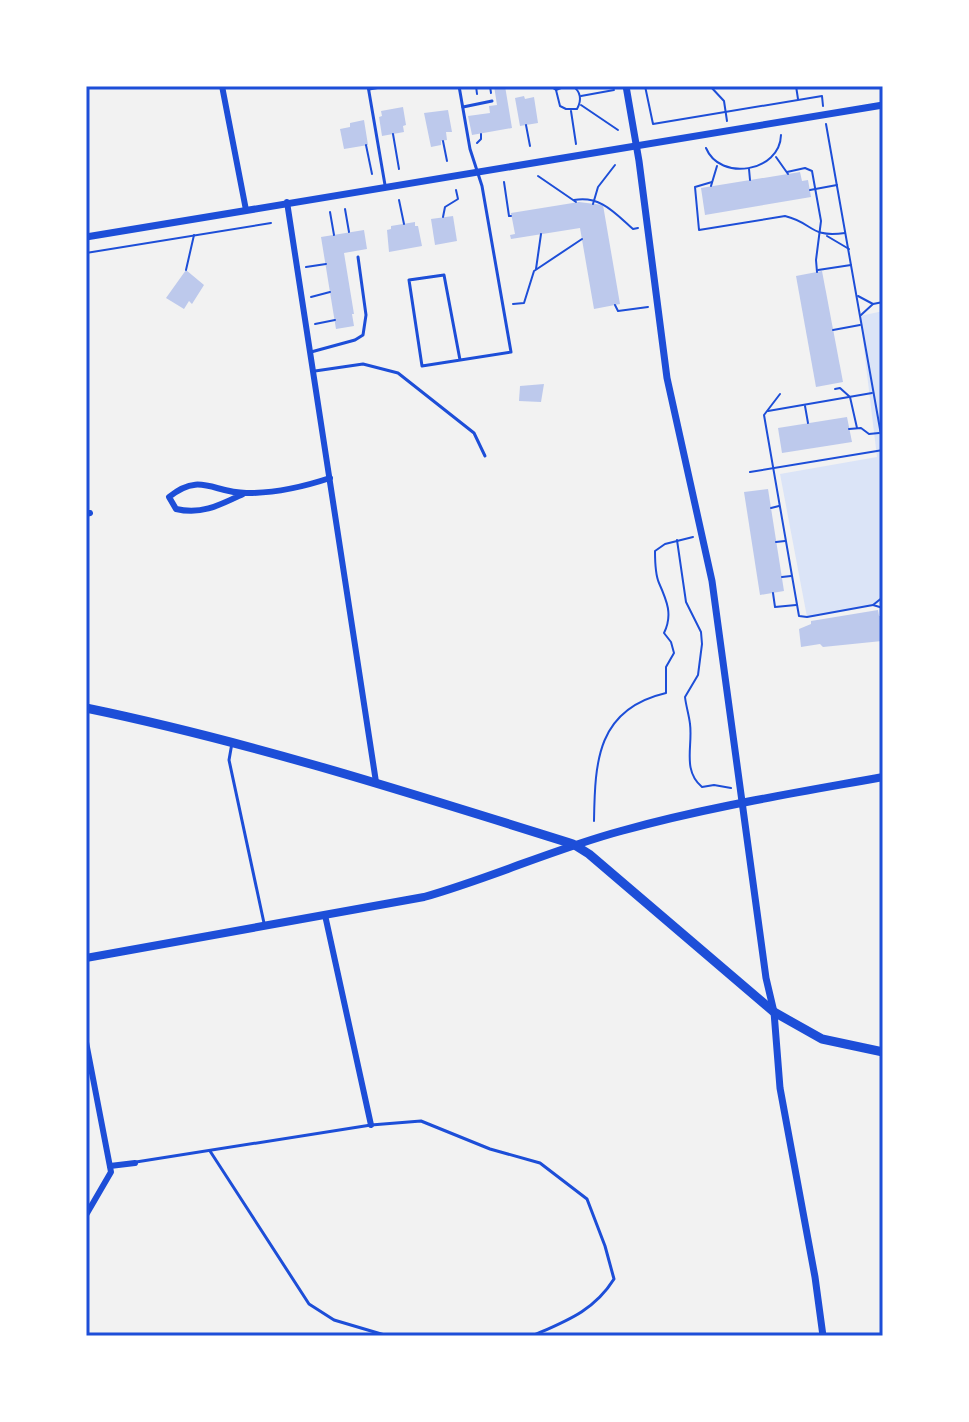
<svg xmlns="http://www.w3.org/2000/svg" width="969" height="1422" viewBox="0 0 969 1422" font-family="Montserrat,sans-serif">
<rect width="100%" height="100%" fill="#f2f2f2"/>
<polygon fill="#dbe4f7" points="883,311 883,603 807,617 780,474 877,457 860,316"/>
<g fill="#bdc9ec">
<polygon points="494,86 505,86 512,128 472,135 468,116 490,113 489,106 497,105"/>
<polygon points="524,96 525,99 534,97 538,123 520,126 515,98"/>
<polygon points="403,107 406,125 403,126 404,132 382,136 379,117 382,116 381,111"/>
<polygon points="448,110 452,132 446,132 447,140 441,141 441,145 431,147 424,113"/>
<polygon points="364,120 368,145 344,149 340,129 350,127 350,123"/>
<polygon points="800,172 802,181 808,180 811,197 705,215 701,188"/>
<polygon points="579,202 603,205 620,304 594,309 580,228 511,239 510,235 515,234 511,213"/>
<polygon points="453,216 457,241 435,245 431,219"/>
<polygon points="415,222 415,226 418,226 422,246 389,252 387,230 391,229 391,226"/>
<polygon points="364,230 367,249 344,253 354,314 352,314 354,326 336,329 321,237"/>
<polygon points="186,270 204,285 192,304 189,301 184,309 166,298"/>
<polygon points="822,271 843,382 816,387 796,276"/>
<polygon points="544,384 541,402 519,401 520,386"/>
<polygon points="847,417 852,442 782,453 778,428"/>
<polygon points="768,489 784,591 760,595 744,492"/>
<polygon points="878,610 879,616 883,616 882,641 823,647 820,644 801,647 799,629 811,624 811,621"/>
</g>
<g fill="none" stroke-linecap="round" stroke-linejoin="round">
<g stroke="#1d4ed8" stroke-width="2">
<polyline points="476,86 477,94"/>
<polyline points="490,86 491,93"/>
<path d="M550 86 556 90 560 106 566 109H577C582 100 581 91 572 86"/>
<polyline points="645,86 653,124 822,96 823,106"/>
<polyline points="710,86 724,101 727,121"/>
<polyline points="796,86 798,99"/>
<polyline points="556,90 566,86"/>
<polyline points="581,96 614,90"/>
<polyline points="581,105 618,130"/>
<polyline points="571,111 576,144"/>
<polyline points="826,124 883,446"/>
<polyline points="526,125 530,146"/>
<polyline points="393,134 399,169"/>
<polyline points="443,141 447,161"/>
<polyline points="477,143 481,139 481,134"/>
<polyline points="366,145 372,174"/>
<path d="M706 148C720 182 780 172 781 135"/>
<polyline points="776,157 788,174"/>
<polyline points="749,169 750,180"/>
<polyline points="787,172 805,168 812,171 821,221 816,260 817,272"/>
<polyline points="538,176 576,202"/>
<polyline points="504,182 509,216 511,216"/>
<path d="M712 182 695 187 699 230 785 216C814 223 809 238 845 233"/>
<polyline points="711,186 717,166"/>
<polyline points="810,190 837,185"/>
<polyline points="399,200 404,224"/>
<path d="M574 200C600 195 615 213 633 229L638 228"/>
<polyline points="593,204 598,187 615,165"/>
<polyline points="345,209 349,232"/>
<polyline points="330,212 334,235"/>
<polyline points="443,217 445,207 458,199 456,190"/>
<polyline points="827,236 849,249"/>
<polyline points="86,253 271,223"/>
<polyline points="306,267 326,264"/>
<polyline points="536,269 541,234"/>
<polyline points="186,270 194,235"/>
<polyline points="818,270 851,265"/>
<polyline points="858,296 873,304 861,315"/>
<polyline points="311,297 330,292"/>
<polyline points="513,304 524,303 534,271 582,239"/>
<polyline points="873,304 883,302"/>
<polyline points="615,305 618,311 648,307"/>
<polyline points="315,324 335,320"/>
<polyline points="833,330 860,325"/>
<polyline points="835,389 840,388 850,397 857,428"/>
<polyline points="780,394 764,415 799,616 807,617 873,605 883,597"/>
<polyline points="805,406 808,423"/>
<polyline points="768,411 872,393"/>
<polyline points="849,429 861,428 869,434 879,433"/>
<polyline points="750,472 883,450"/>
<polyline points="771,508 779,506"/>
<path d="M677 540 686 602 701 632 702 644 698 675 685 697C686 706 689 715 690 724 693 746 682 770 702 787L714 785 731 788"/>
<polyline points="776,542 785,541"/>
<polyline points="782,577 791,576"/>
<polyline points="773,593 775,607 796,605"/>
<polyline points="873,605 883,608"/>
<path d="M594 821C595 761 597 709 666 693V667L674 653 671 642 664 633C673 615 667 601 659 583 655 574 655 561 655 551L665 544 693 537"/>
</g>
<g stroke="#1d4ed8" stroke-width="3">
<polyline points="368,86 385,185"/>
<polyline points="459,86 470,149 482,186 511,352 422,366 409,280 444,275 460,360"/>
<polyline points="369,89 386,86"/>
<polyline points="463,107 492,101"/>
<polyline points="311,352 355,340 363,335 366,315 358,257"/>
<polyline points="315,371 363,364 398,373 474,433 485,456"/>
<polyline points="232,743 229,760 264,923"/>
<polyline points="210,1151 309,1304 334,1320 388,1336"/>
<path d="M136 1162 371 1125 421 1121 490 1149 540 1163 587 1199 605 1246 614 1279C594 1311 566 1321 532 1336"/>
</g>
<g stroke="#1d4ed8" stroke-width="6">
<polyline points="222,86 246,210"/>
<polyline points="287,202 376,782"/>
<path d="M243 494C220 505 202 515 176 509L169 497C201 471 214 494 248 493 276 493 303 487 330 478"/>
<polyline points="86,514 90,513"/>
<polyline points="325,915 371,1125"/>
<polyline points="86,1042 111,1172 86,1215"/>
<polyline points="110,1166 135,1163"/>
</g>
<g stroke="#1d4ed8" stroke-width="7">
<polyline points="626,86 639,161 667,378 712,581 766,978 774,1012 780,1088 815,1277 823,1336"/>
<polyline points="86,237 883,105"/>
</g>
<path stroke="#1d4ed8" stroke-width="8" d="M86 958 424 897C491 878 554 849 621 831 707 807 795 793 883 777"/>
<path stroke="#1d4ed8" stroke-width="9" d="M86 708C251 742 413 794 573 844L589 854 774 1012 822 1039 883 1052"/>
</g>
<rect width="969" height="1422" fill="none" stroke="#ffffff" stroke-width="176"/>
<rect x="88" y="88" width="793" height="1246" fill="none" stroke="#1d4ed8" stroke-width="3"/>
</svg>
